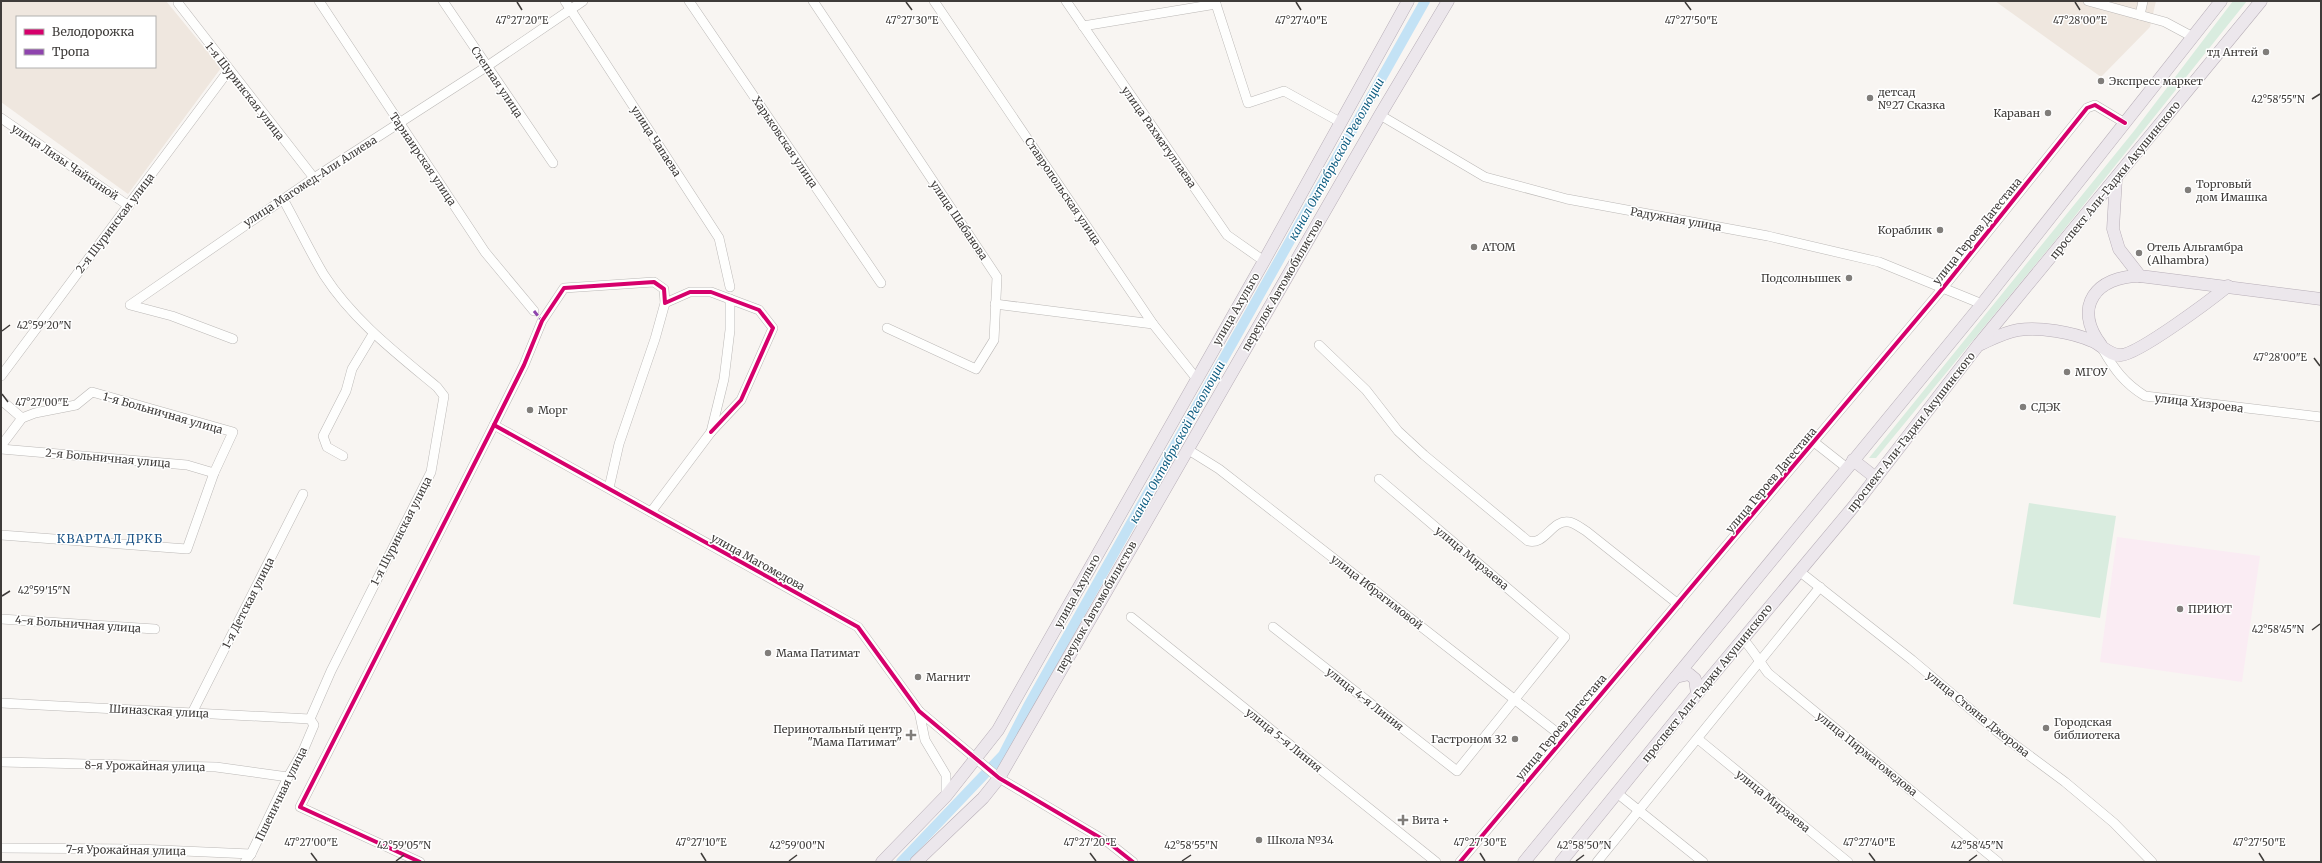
<svg xmlns="http://www.w3.org/2000/svg" width="2322" height="863" viewBox="0 0 2322 863" font-family="Merriweather,serif">
<rect width="100%" height="100%" fill="#f8f5f2"/>
<g fill="#efe7df" fill-rule="evenodd">
<path d="M1 1H166L221 68 128 194 1 102ZM17 17H155V67H17Z"/>
<polygon points="1995,1 2156,1 2150,27 2101,77"/>
</g>
<polygon fill="#faecf3" points="2117,537 2260,556 2242,682 2100,662"/>
<g fill="#d9ecdf">
<polygon points="2233,1 2247,1 2054,242 1876,458 1869,458 2134,131"/>
<polygon points="2029,503 2116,516 2100,618 2013,604"/>
</g>
<g fill="none" stroke-linecap="round" stroke-linejoin="round">
<polyline stroke="#c3e2f5" stroke-width="10" points="901,862 1003,755 1028,706 1425,1"/>
<g stroke="#bbb8b6" stroke-width="10">
<g id="minor">
<polyline points="319,1 485,252 534,311"/>
<polyline points="443,1 553,163"/>
<polyline points="565,1 719,238 730,287"/>
<polyline points="689,1 881,283"/>
<polyline points="813,1 997,277 994,340 976,369 887,328"/>
<polyline points="934,1 1153,324 1196,378"/>
<polyline points="1066,1 1227,235 1264,261"/>
<polyline points="1215,1 1248,103 1284,91 1340,122"/>
<polyline points="2088,1 2165,22 2193,37"/>
<polyline points="178,3 314,178"/>
<polyline points="2140,15 2143,1"/>
<polyline points="1083,26 1216,4"/>
<polyline points="1380,115 1485,177 1567,199 1768,236 1879,262 1982,304"/>
<polyline points="1,118 129,206"/>
<path d="M283 199C297 224 309 250 324 275 353 320 396 353 437 387L444 396 431 472 331 671 310 719"/>
<polyline points="995,304 1153,324"/>
<polyline points="233,339 172,316 130,305 314,178 486,67 583,1"/>
<path d="M1319 345 1366 390 1398 431 1424 455 1528 541C1545 546 1552 519 1569 522 1575 523 1581 528 1586 531L1678 604"/>
<path d="M2102 348C2114 369 2124 383 2145 396L2321 417"/>
<polyline points="1,376 229,70"/>
<polyline points="1,400 22,418 1,446"/>
<polyline points="494,425 858,627 919,711 999,778 1109,843 1133,862"/>
<polyline points="1814,442 1847,468"/>
<polyline points="1,449 187,465 214,473"/>
<polyline points="1187,449 1219,469 1564,738"/>
<polyline points="343,456 327,447 323,436 346,391 352,369 373,334"/>
<polyline points="609,488 619,444 655,339 665,303"/>
<polyline points="651,512 711,432 724,379 730,330 730,299"/>
<polyline points="1,535 187,549 214,473 233,432 92,392 76,405 35,413 22,418"/>
<polyline points="1799,571 1912,660 1995,730 2065,782 2114,823 2152,862"/>
<polyline points="1131,617 1436,862"/>
<polyline points="1,619 155,629"/>
<polyline points="1273,627 1457,771 1565,637 1379,479"/>
<path d="M1743 639C1753 650 1759 661 1768 673L1998 862"/>
<polyline points="1,703 310,719 314,725 303,751 288,777 251,854 245,862"/>
<polyline points="919,711 925,740 946,775 946,796"/>
<polyline points="192,713 303,494"/>
<polyline points="1698,739 1848,862"/>
<polyline points="1,762 216,767 288,777"/>
<polyline points="1617,793 1703,862"/>
<polyline points="1,848 138,849 251,854"/>
<polyline points="420,862 300,807 494,425 524,365 542,321 564,288 654,282 664,289 665,303 690,292 711,292 759,310 773,328 741,400 711,432"/>
<polyline points="1460,862 1943,288 2087,108 2095,105 2125,123"/>
<polyline points="1597,862 1820,587"/>
</g>
</g>
<g stroke="#b7aeb7" stroke-width="13">
<g id="major">
<polyline points="2116,178 2113,229 2119,249 2140,276 2321,299"/>
<path d="M1981 344C1992 339 2005 332 2018 330 2040 327 2072 332 2092 341 2102 345 2110 356 2121 355 2139 354 2212 299 2228 286"/>
<path d="M2101 345C2072 306 2097 276 2140 276"/>
<polyline points="1853,460 1876,478"/>
<polyline points="1676,677 1689,674 1695,679 1697,694"/>
<polyline points="882,862 946,796 998,730 1264,261 1408,1"/>
<polyline points="916,862 983,798 999,778 1380,115 1448,1"/>
<polyline points="1524,862 1982,304 2221,1"/>
<polyline points="1561,862 1697,694 1854,506 1979,344 2261,1"/>
</g>
</g>
<use href="#minor" stroke="#fefefd" stroke-width="9"/>
<use href="#major" stroke="#ece7ec" stroke-width="12"/>
<polyline stroke="#8e44ad" stroke-width="3" stroke-dasharray="6 3" stroke-linecap="butt" points="534,311 542,321"/>
<g stroke="#fff" stroke-width="6">
<g id="cycleway">
<polyline points="494,425 858,627 919,711 999,778 1109,843 1133,862"/>
<polyline points="420,862 300,807 494,425 524,365 542,321 564,288 654,282 664,289 665,303 690,292 711,292 759,310 773,328 741,400 711,432"/>
<polyline points="1460,862 1943,288 2087,108 2095,105 2125,123"/>
</g>
</g>
<use href="#cycleway" stroke="#d6006c" stroke-width="4"/>
</g>
<path fill="none" stroke="#3f3c3a" stroke-width="1.5" d="M517 2 522 10M906 2 912 10M1296 2 1301 10M1685 2 1691 10M2075 2 2080 10M2312 99 2320 94M2 331 10 325M2314 358 2320 366M2 394 8 402M2 596 10 591M2312 630 2320 624M311 853 317 861M701 853 706 861M1090 853 1096 861M1480 853 1485 861M1869 853 1875 861M2259 853 2264 861M396 861 404 855M789 861 797 855M1182 861 1191 855M1576 861 1584 855M1969 861 1977 855"/>
<g fill="#807d7a" stroke="#fff" stroke-width="1.5">
<circle cx="2266" cy="52" r="4"/>
<circle cx="2101" cy="81" r="4"/>
<circle cx="1870" cy="98" r="4"/>
<circle cx="2048" cy="113" r="4"/>
<circle cx="2188" cy="190" r="4"/>
<circle cx="1940" cy="230" r="4"/>
<circle cx="1474" cy="247" r="4"/>
<circle cx="2139" cy="253" r="4"/>
<circle cx="1849" cy="278" r="4"/>
<circle cx="2067" cy="372" r="4"/>
<circle cx="2023" cy="407" r="4"/>
<circle cx="530" cy="410" r="4"/>
<circle cx="2180" cy="609" r="4"/>
<circle cx="768" cy="653" r="4"/>
<circle cx="918" cy="677" r="4"/>
<circle cx="2046" cy="728" r="4"/>
<path d="M909 729h4v4h4v4h-4v4h-4v-4h-4v-4h4z"/>
<circle cx="1515" cy="739" r="4"/>
<path d="M1401 814h4v4h4v4h-4v4h-4v-4h-4v-4h4z"/>
<circle cx="1259" cy="840" r="4"/>
</g>
<g text-anchor="middle" dominant-baseline="central" stroke-width="3" stroke-linejoin="round" paint-order="stroke">
<g font-size="11" fill="#3f3c3a" stroke="#fff" text-anchor="start">
<text x="2258" y="52" text-anchor="end">тд Антей</text>
<text x="2109" y="81">Экспресс маркет</text>
<text x="1878" y="92">детсад<tspan x="1878" dy="13">№27 Сказка</tspan></text>
<text x="2040" y="113" text-anchor="end">Караван</text>
<text x="2196" y="184">Торговый<tspan x="2196" dy="13">дом Имашка</tspan></text>
<text x="1932" y="230" text-anchor="end">Кораблик</text>
<text x="1482" y="247">АТОМ</text>
<text x="2147" y="247">Отель Альгамбра<tspan x="2147" dy="13">(Alhambra)</tspan></text>
<text x="1841" y="278" text-anchor="end">Подсолнышек</text>
<text x="2075" y="372">МГОУ</text>
<text x="2031" y="407">СДЭК</text>
<text x="538" y="410">Морг</text>
<text x="2188" y="609">ПРИЮТ</text>
<text x="776" y="653">Мама Патимат</text>
<text x="926" y="677">Магнит</text>
<text x="2054" y="722">Городская<tspan x="2054" dy="13">библиотека</tspan></text>
<text x="902" y="729" text-anchor="end">Перинотальный центр<tspan x="902" dy="13">"Мама Патимат"</tspan></text>
<text x="1507" y="739" text-anchor="end">Гастроном 32</text>
<text x="1412" y="820">Вита +</text>
<text x="1267" y="840">Школа №34</text>
</g>
<g font-size="11" fill="#3f3c3a" stroke="#fff">
<text transform="translate(497 82) rotate(56)">Степная улица</text>
<text transform="translate(245 91) rotate(52)">1-я Шуринская улица</text>
<text transform="translate(1159 137) rotate(55)">улица Рахматуллаева</text>
<text transform="translate(656 141) rotate(57)">улица Чапаева</text>
<text transform="translate(785 142) rotate(56)">Харьковская улица</text>
<text transform="translate(423 159) rotate(56)">Тарнаирская улица</text>
<text transform="translate(65 162) rotate(34)">улица Лизы Чайкиной</text>
<text transform="translate(2115 180) rotate(-51)">проспект Али-Гаджи Акушинского</text>
<text transform="translate(310 181) rotate(-33)">улица Магомед-Али Алиева</text>
<text transform="translate(1063 191) rotate(56)">Ставропольская улица</text>
<text transform="translate(1676 219) rotate(10)">Радужная улица</text>
<text transform="translate(959 220) rotate(56)">улица Шабанова</text>
<text transform="translate(115 223) rotate(-53)">2-я Шуринская улица</text>
<text transform="translate(1977 231) rotate(-51)">улица Героев Дагестана</text>
<text transform="translate(1282 285) rotate(-60)">переулок Автомобилистов</text>
<text transform="translate(1236 309) rotate(-60)">улица Ахульго</text>
<text transform="translate(2199 403) rotate(7)">улица Хизроева</text>
<text transform="translate(163 413) rotate(16)">1-я Больничная улица</text>
<text transform="translate(1911 432) rotate(-52)">проспект Али-Гаджи Акушинского</text>
<text transform="translate(108 458) rotate(5)">2-я Больничная улица</text>
<text transform="translate(1771 480) rotate(-50)">улица Героев Дагестана</text>
<text transform="translate(401 531) rotate(-63)">1-я Шуринская улица</text>
<text transform="translate(1472 558) rotate(40)">улица Мирзаева</text>
<text transform="translate(758 562) rotate(29)">улица Магомедова</text>
<text transform="translate(1077 591) rotate(-61)">улица Ахульго</text>
<text transform="translate(1377 592) rotate(38)">улица Ибрагимовой</text>
<text transform="translate(248 603) rotate(-63)">1-я Детская улица</text>
<text transform="translate(1096 607) rotate(-60)">переулок Автомобилистов</text>
<text transform="translate(78 624) rotate(4)">4-я Больничная улица</text>
<text transform="translate(1707 683) rotate(-51)">проспект Али-Гаджи Акушинского</text>
<text transform="translate(1365 699) rotate(38)">улица 4-я Линия</text>
<text transform="translate(159 711) rotate(3)">Шиназская улица</text>
<text transform="translate(1978 714) rotate(39)">улица Стояна Джорова</text>
<text transform="translate(1561 727) rotate(-50)">улица Героев Дагестана</text>
<text transform="translate(1284 740) rotate(39)">улица 5-я Линия</text>
<text transform="translate(1867 754) rotate(39)">улица Пирмагомедова</text>
<text transform="translate(145 766) rotate(1)">8-я Урожайная улица</text>
<text transform="translate(281 794) rotate(-64)">Пшеничная улица</text>
<text transform="translate(1773 801) rotate(39)">улица Мирзаева</text>
<text transform="translate(126 850) rotate(1)">7-я Урожайная улица</text>
</g>
<g font-size="12" font-style="italic" fill="#115f83" stroke="#fff">
<text transform="translate(1336 159) rotate(-61)">канал Октябрьской Революции</text>
<text transform="translate(1177 442) rotate(-61)">канал Октябрьской Революции</text>
</g>
<g font-size="12" letter-spacing="1" fill="#1e5587" stroke="#fff">
<text x="110" y="538">КВАРТАЛ ДРКБ</text>
</g>
</g>
<g font-size="10" text-anchor="middle" fill="#3f3c3a" stroke="#fff" stroke-width="3" stroke-linejoin="round" paint-order="stroke">
<text x="2080" y="24">47°28'00"E</text>
<text x="522" y="24">47°27'20"E</text>
<text x="912" y="24">47°27'30"E</text>
<text x="1301" y="24">47°27'40"E</text>
<text x="1691" y="24">47°27'50"E</text>
<text x="2278" y="103">42°58'55"N</text>
<text x="44" y="329">42°59'20"N</text>
<text x="2280" y="361">47°28'00"E</text>
<text x="42" y="406">47°27'00"E</text>
<text x="44" y="594">42°59'15"N</text>
<text x="2278" y="633">42°58'45"N</text>
<text x="311" y="846">47°27'00"E</text>
<text x="701" y="846">47°27'10"E</text>
<text x="1090" y="846">47°27'20"E</text>
<text x="1480" y="846">47°27'30"E</text>
<text x="1869" y="846">47°27'40"E</text>
<text x="2259" y="846">47°27'50"E</text>
<text x="404" y="849">42°59'05"N</text>
<text x="797" y="849">42°59'00"N</text>
<text x="1191" y="849">42°58'55"N</text>
<text x="1584" y="849">42°58'50"N</text>
<text x="1977" y="849">42°58'45"N</text>
</g>
<rect width="2322" height="863" fill="none" stroke="#3f3c3a" stroke-width="4"/>
<rect x="16" y="16" width="140" height="52" fill="#ffffff" stroke="#b2b1b0"/>
<rect x="24" y="29" width="20" height="6" fill="#d6006c" stroke="#b2b1b0"/>
<text x="52" y="36" font-size="12" fill="#3f3c3a">Велодорожка</text>
<rect x="24" y="49" width="20" height="6" fill="#8e44ad" stroke="#b2b1b0"/>
<text x="52" y="56" font-size="12" fill="#3f3c3a">Тропа</text>
</svg>
